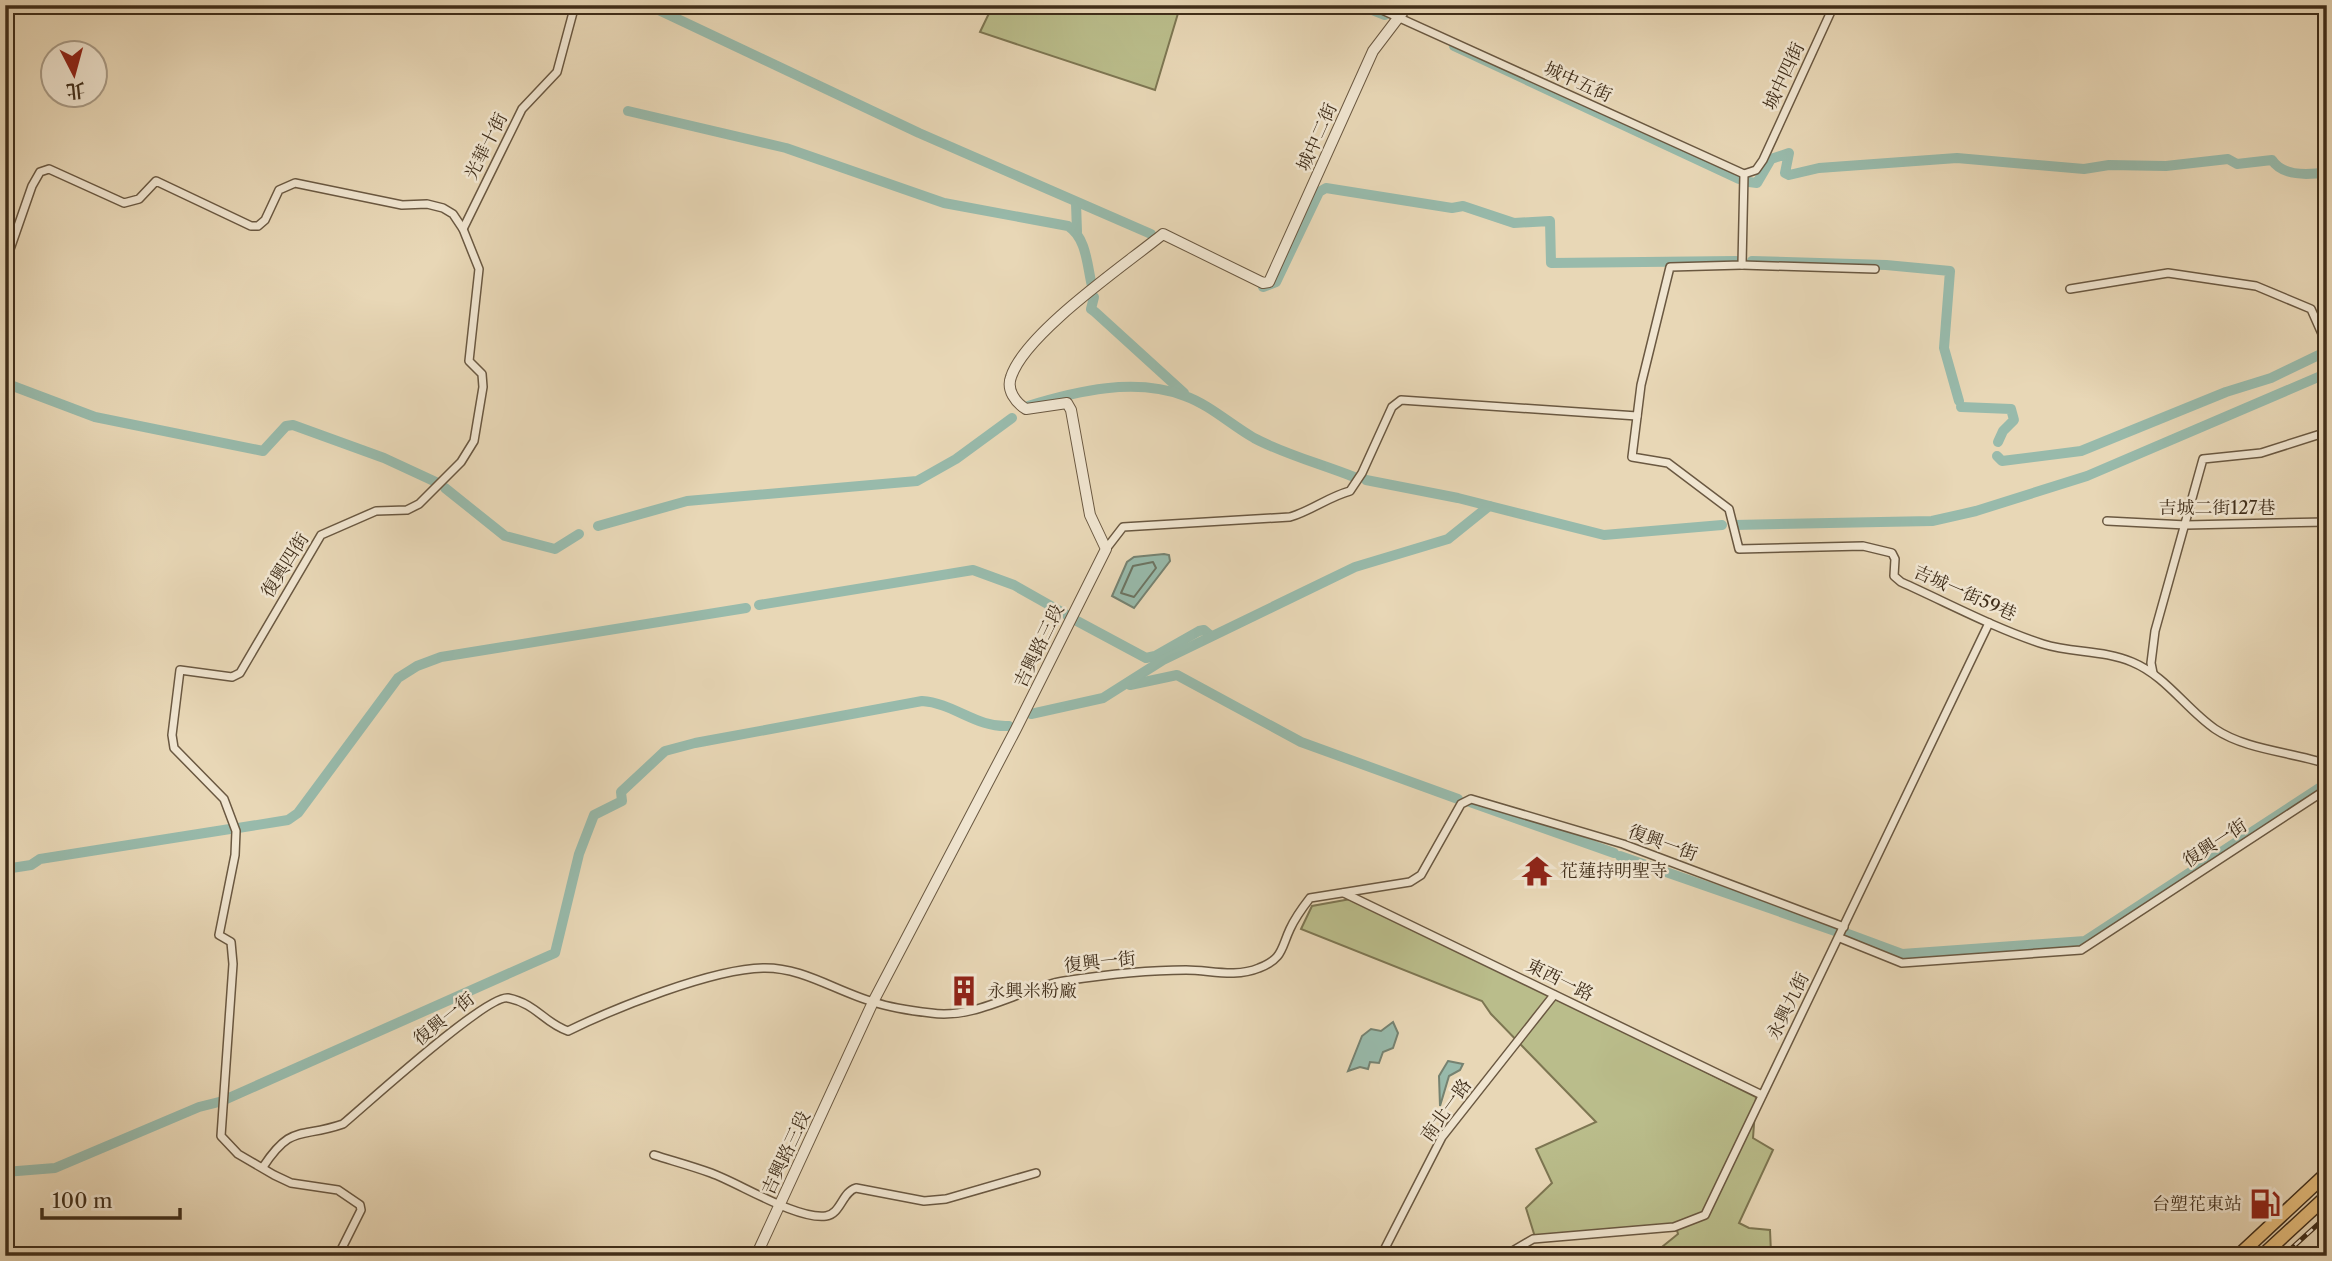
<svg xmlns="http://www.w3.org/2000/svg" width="2332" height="1261" viewBox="0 0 2332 1261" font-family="'Libre Caslon Text','Noto Serif TC',serif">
<rect width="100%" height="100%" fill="#e8d7b6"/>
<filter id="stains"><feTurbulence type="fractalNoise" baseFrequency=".00286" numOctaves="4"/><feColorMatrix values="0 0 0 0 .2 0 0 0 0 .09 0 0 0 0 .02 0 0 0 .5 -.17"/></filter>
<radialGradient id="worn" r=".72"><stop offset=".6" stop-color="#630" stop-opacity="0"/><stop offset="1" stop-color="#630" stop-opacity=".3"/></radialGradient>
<g fill="#babd8b" stroke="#7d7652" stroke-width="2">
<polygon points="993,5 1175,5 1179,10 1155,90 980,32"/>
<polygon points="1356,898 1756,1097 1753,1138 1773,1150 1739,1223 1749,1228 1770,1230 1771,1253 1657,1256 1657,1251 1678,1234 1676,1227 1535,1237 1526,1208 1552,1183 1536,1149 1596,1122 1491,1014 1482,1001 1301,929 1312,906"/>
</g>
<g fill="#98baab" stroke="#758271" stroke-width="2">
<polygon points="1164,554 1169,555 1170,561 1134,608 1112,596 1127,562 1134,557"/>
<polygon points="1393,1022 1398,1033 1393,1048 1383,1052 1379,1063 1370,1062 1368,1069 1360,1067 1348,1071 1362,1036 1371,1029 1381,1031"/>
<polygon points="1448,1061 1463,1064 1460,1070 1449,1076 1440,1106 1439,1076"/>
</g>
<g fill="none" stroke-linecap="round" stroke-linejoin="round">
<polygon stroke="#6c7462" stroke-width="2" points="1153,562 1156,568 1134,597 1121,593 1133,566"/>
<g stroke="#98baab" stroke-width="10">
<polyline points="648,5 919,133 1151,234"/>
<polyline points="1360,5 1385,15"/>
<polyline points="1454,46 1739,179"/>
<path d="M628 111 786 148 944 203 1068 226C1087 238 1087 266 1092 286"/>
<path d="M1749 182 1757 183 1771 159 1789 153 1785 173 1789 175 1819 168 1957 158 2084 169 2109 165 2166 166 2228 159 2237 164 2272 160C2283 177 2309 175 2327 172"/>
<polyline points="1076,203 1077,232"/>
<polyline points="1752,261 1886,265 1950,271 1944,348 1959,401"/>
<polyline points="1263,287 1276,282 1319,192 1326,188 1452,208 1463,206 1514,223 1550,221 1551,263 1736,261"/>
<polyline points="1094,297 1091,309 1095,312 1184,393"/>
<polyline points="5,383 95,417 263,451 286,426 293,425 384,458 438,483"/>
<path d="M1028 406C1077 391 1135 377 1185 396 1210 405 1231 425 1254 438 1284 454 1321 464 1354 477"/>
<polyline points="1961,407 2011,409 2014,420 2003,431 1998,442"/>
<polyline points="1997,456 2002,461 2081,451 2226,392 2271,378 2327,351"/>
<polyline points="1366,480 1458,498 1604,535 1722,525"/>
<polyline points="445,488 505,536 555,549 579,534"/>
<polyline points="1734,525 1932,521 1976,511 2087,476 2323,375 2327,370"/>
<polyline points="598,526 687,501 917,481 956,459 1012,418"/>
<polyline points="759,605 973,570 1014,585 1067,615"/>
<polyline points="1077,621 1146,658 1155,656 1199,631 1204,630 1211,636"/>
<polyline points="1130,685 1177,675 1301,742 1458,799"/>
<polyline points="1031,714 1103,698 1163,660 1355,567 1448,539 1489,506"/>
<polyline points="1470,802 1614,853"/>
<polyline points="238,828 288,820 298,813 398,678 417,666 441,657 746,608"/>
<polyline points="1620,856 1838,932"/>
<polyline points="5,869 31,865 40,859 230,829"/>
<polyline points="1848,934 1902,954 2085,941 2327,783"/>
<path d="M222 1101 555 953 579 854 594 815 622 801 621 792 665 751 695 743 922 701C954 703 976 728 1009 726"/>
<polyline points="5,1172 55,1168 199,1107 219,1102"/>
</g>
<g stroke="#6a5841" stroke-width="10">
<g id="minor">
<polyline points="1371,5 1744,174"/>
<path d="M1834 5 1763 160 1756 170 1744 174 1742 265 1670 267 1641 385 1632 457 1668 463 1729 509 1739 549 1863 546 1892 553 1895 559 1894 576 1901 582C1948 603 1994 628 2043 644 2072 653 2104 650 2132 662 2166 676 2186 709 2215 729 2246 750 2292 752 2327 764"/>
<polyline points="463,229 522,109 557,72 575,5"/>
<polyline points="5,250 9,252 32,186 40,172 49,169 124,203 139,199 156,181 251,226 258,226 265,220 279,190 295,183 402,205 427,204 443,208 453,214 463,229 479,269 469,361 482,374 483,387 474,441 461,462 419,504 407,510 376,511 321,535 240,673 232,677 180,670 172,735 174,748 224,799 236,831 235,855 219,935 231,942 233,964 221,1136 238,1154 274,1175 291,1183 338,1190 360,1205 361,1210 338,1256"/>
<polyline points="1742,265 1875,269"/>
<polyline points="2070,289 2168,273 2256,286 2311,309 2327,345"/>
<polyline points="2107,521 2186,525 2327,522"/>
<path d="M1106 549 1123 527 1290 517C1311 511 1328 497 1350 491L1362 473 1392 407 1401 400 1637 416"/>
<polyline points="2153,673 2151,663 2155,631 2203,459 2261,453 2327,432"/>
<polyline points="1344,893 1762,1095"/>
<polyline points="1840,938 1902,963 2081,950 2327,789"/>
<path d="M654 1155C673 1161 692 1166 711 1173 739 1183 797 1220 826 1216 841 1214 842 1192 856 1188L924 1201 946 1199 1036 1173"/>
<path d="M263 1167C292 1123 300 1139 343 1124 367 1104 487 994 508 998 537 1004 544 1023 568 1031 615 1008 712 969 763 968 803 967 837 992 874 1002 891 1008 913 1011 931 1013 976 1020 1021 988 1064 981 1103 975 1146 970 1186 970 1210 970 1235 978 1259 968 1283 959 1281 948 1290 929 1295 918 1303 907 1310 898L1410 882 1421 875 1461 804 1471 799 1623 844 1844 927"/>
<polyline points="1381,1256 1442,1137 1554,995"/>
<polyline points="1504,1256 1533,1239 1674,1227 1705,1215 1989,623"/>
</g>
</g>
<g stroke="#6a5841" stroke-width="12">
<path id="tertiary" d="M756 1256 873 1002 1016 729 1106 549 1090 515 1071 410 1067 403 1026 409C1016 403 1006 390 1011 377 1025 333 1125 265 1163 234L1263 283 1269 282 1373 51 1408 5"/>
</g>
<g stroke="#402e1a" stroke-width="15">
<g id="primary">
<polyline points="2238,1256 2327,1173"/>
<polyline points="2262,1256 2327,1196"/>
</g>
</g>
<use href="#minor" stroke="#f0e5d0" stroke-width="7"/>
<use href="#tertiary" stroke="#f0e5d0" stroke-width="10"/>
<use href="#primary" stroke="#e4bc7b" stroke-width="12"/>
<g stroke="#402e1a" stroke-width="5">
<polyline id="rail" points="2283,1256 2327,1216"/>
</g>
<use href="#rail" stroke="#f0e5d0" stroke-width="2.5" stroke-dasharray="8" stroke-linecap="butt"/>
</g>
<defs>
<g id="temple-bare" transform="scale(2.415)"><path d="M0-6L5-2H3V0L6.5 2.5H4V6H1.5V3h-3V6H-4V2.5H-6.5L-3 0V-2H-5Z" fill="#8f2418" stroke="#f0e5d0" stroke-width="2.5" paint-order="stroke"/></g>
<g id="building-bare" transform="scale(2.415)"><path d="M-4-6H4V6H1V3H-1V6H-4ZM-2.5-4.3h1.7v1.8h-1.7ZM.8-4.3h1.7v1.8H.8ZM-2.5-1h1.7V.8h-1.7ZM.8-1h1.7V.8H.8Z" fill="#8f2418" stroke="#f0e5d0" stroke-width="2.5" paint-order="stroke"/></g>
<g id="fuel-bare" transform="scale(2.415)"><path d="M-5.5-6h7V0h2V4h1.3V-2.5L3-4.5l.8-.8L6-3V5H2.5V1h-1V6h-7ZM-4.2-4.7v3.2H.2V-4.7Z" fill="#8f2418" stroke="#f0e5d0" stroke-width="2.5" paint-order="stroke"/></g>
</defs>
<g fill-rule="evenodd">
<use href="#temple-bare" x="1537" y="871"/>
<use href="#building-bare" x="964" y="991"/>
<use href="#fuel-bare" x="2265" y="1204"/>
</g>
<g text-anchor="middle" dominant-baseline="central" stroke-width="5" stroke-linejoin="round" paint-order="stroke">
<g font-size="18" fill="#402e1a" stroke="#f0e5d0">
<text transform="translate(1784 76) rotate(-65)">城中四街</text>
<text transform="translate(1578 82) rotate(24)">城中五街</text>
<text transform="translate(1317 137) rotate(-66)">城中二街</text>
<text transform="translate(486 146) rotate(-63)">光華十街</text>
<text x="2217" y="508">吉城二街127巷</text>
<text transform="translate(285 565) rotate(-58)">復興四街</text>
<text transform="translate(1965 593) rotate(24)">吉城一街59巷</text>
<text transform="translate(1039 646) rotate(-64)">吉興路三段</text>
<text transform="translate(1663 843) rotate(20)">復興一街</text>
<text transform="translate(2215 843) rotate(-33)">復興一街</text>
<text transform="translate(1100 962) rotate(-6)">復興一街</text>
<text transform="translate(1560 980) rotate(26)">東西一路</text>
<text transform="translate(1788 1006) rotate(-64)">永興九街</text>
<text transform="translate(444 1019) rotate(-39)">復興一街</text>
<text transform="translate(1446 1110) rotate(-54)">南北一路</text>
<text transform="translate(786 1153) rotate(-65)">吉興路三段</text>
</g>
<g font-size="18" fill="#402e1a" stroke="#f0e5d0" text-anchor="start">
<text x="1560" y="871">花蓮持明聖寺</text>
<text x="987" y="991">永興米粉廠</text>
<text x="2242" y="1204" text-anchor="end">台塑花東站</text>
</g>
</g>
<rect width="2332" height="1261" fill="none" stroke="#e8d7b6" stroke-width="28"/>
<rect x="7" y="7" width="2318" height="1247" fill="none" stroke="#402e1a" stroke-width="3.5"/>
<rect x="14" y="14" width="2304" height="1233" fill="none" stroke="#402e1a" stroke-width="2"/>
<g transform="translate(74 74) rotate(174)"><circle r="33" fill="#f0e5d0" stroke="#aa9c87" stroke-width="2"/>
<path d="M0-5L12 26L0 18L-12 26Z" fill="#8f2418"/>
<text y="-10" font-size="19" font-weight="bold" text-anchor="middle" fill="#402e1a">北</text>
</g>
<path d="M42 1208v10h138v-10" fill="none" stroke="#402e1a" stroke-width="3.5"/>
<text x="52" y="1208" font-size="21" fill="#402e1a" stroke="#f0e5d0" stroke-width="5" paint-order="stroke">100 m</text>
<rect width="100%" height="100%" filter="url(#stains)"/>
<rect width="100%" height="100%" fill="url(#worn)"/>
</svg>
